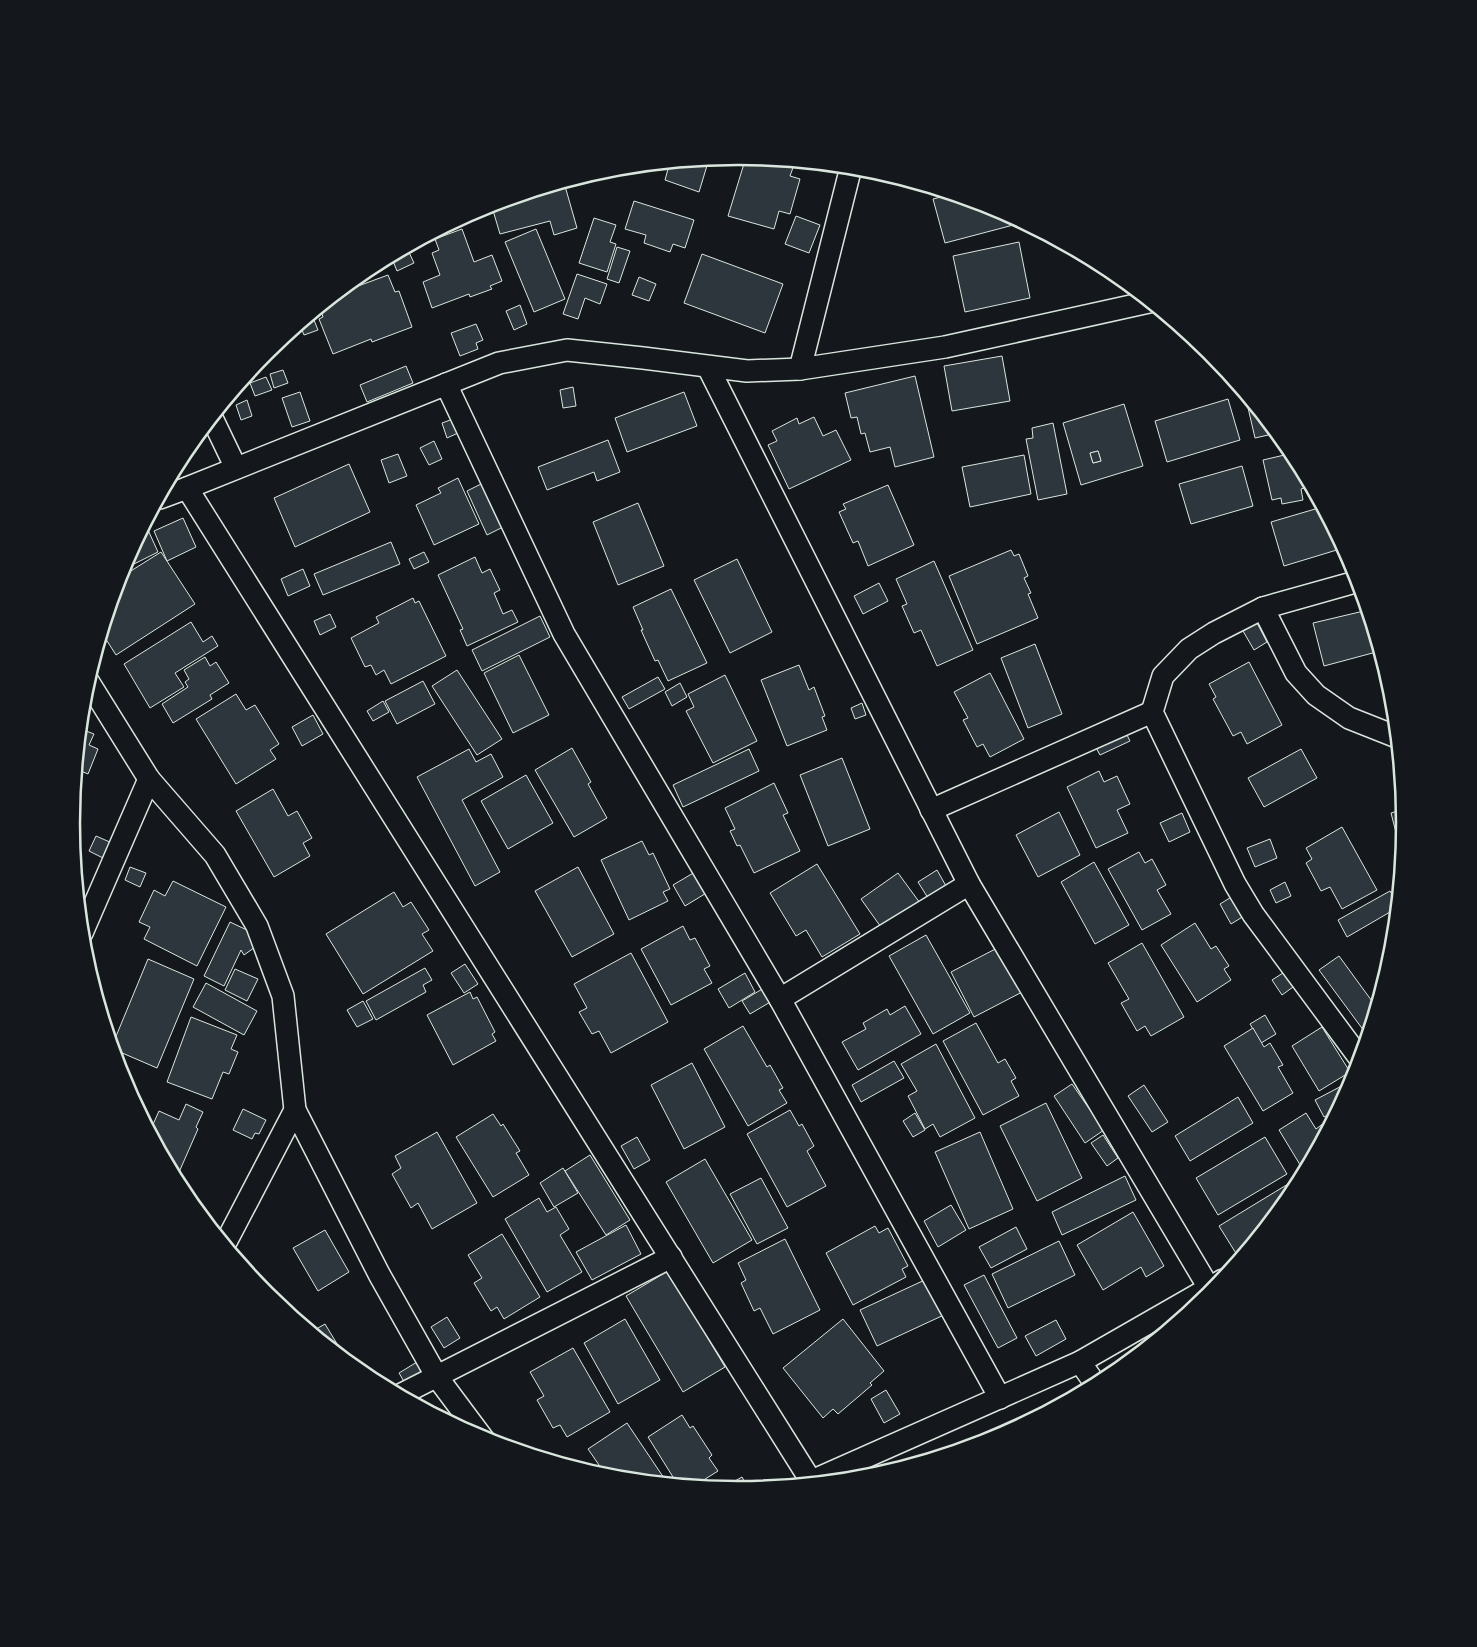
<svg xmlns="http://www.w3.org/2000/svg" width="1477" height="1647" viewBox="0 0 1477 1647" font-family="'Zilla Slab',serif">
<rect width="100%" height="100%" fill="#14181c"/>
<g fill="#2c363c" stroke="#d8e6dc" fill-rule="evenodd">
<polygon points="746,157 795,162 790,176 800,179 790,214 779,211 774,229 728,216"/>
<polygon points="709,159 699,192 665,180 668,169 655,165"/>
<polygon points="565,186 577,228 554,235 550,221 500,234 492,207"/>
<polygon points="952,194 994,207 1021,223 945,243 933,199"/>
<polygon points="634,201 694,220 685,248 673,244 670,252 644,243 646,235 625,229"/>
<polygon points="796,216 820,225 809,253 785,244"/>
<polygon points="594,218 616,225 610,242 616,244 607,272 579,263"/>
<polygon points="462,229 474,262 492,255 502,281 490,286 492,289 470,297 469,294 432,308 423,282 440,275 432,253 439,250 435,239"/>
<polygon points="536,229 565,299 534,312 505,242"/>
<polygon points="1019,242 1030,298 965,312 953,256"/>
<polygon points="617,247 630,251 619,283 607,279"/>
<polygon points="407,248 414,263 397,271 391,256"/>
<polygon points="702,254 783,284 765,333 684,303"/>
<polygon points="577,274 607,284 600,304 585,298 578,319 563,314"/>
<polygon points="388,275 395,292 399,291 412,327 372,342 371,339 333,354 319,319 323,317 320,308 343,289 349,287 350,289"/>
<polygon points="639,277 656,284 649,301 632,295"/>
<polygon points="520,305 527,324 514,330 506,311"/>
<polygon points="312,315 318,330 304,335 300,325"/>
<polygon points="476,324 483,340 476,343 478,349 460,356 451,333"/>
<polygon points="1002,356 1010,401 952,411 944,366"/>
<polygon points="406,366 413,383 367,402 360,385"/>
<polygon points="283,370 288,383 274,388 270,374"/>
<polygon points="915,376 934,457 895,467 890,447 870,452 865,433 861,434 857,417 851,418 845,393"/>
<polygon points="266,377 272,390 255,396 250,383"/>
<polygon points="573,387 576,406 563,408 560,390"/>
<polygon points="300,392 310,421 292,427 282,398"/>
<polygon points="684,392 697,426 627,452 615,418"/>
<polygon points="1249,398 1277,433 1255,438 1246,399"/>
<polygon points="1228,399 1240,440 1167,462 1155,421"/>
<polygon points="247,400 252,416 241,420 236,405"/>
<path d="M1124 404 1143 466 1081 485 1063 423ZM1098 451 1101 461 1093 463 1090 453Z"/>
<polygon points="814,417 823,436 836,430 851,460 789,489 768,445 777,441 772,431 797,418 799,424"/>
<polygon points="453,419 458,433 447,438 442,423"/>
<polygon points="1053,423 1067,494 1038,500 1026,439 1033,438 1032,428"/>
<polygon points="608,440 620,472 597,481 594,472 547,490 538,467"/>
<polygon points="434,441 442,459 429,465 420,448"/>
<polygon points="1098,451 1101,461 1093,463 1090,453"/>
<polygon points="1293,453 1311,486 1301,489 1303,500 1282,504 1281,498 1272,500 1263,460"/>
<polygon points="398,454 407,476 389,483 381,460"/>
<polygon points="1024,455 1031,494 970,507 962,467"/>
<polygon points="349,464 370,512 295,547 274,498"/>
<polygon points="1242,466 1253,506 1191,524 1179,484"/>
<polygon points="458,478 479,524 434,545 416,505 441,493 438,488"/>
<polygon points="487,481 507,525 487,535 467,491"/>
<polygon points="888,485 914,545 868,566 858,541 853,543 839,512 846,509 843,504"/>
<polygon points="638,503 664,566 618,585 593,522"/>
<polygon points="1322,507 1335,531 1340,549 1284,566 1271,522"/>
<polygon points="183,518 196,547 167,561 154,531"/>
<polygon points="148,530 158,552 122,570 141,533"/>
<polygon points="391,542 400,564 323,595 314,574"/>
<polygon points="1011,550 1014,556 1019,554 1028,576 1024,578 1031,593 1028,594 1038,618 977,644 949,576"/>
<polygon points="161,552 195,604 116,655 102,633 118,583 128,576 126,574"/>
<polygon points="424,552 429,562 414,569 409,559"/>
<polygon points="475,557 482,573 490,569 500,590 494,593 503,614 512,610 518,622 467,646 460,630 463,629 438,575"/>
<polygon points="737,559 772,632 730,653 694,580"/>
<polygon points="934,561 973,650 937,666 921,630 914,633 902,606 907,604 896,579"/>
<polygon points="303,569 310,586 288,596 281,579"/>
<polygon points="879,583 888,601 863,614 854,596"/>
<polygon points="671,589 707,663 668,681 658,660 655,661 641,630 643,630 633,607"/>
<polygon points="413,598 415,603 419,601 446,656 391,684 384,670 376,675 371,665 365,667 351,638 379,623 376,617"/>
<polygon points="1368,610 1380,651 1324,666 1313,623"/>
<polygon points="330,614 336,627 320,635 314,621"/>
<polygon points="540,616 550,637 482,671 472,650"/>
<polygon points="191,622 203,642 212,636 218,646 175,673 184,687 150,708 124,664"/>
<polygon points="1257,623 1267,642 1254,650 1243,631"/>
<polygon points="1035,644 1062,714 1028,728 1001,658"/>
<polygon points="519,655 549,715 513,733 484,673"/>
<polygon points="205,657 210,666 216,662 229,683 210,695 212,699 173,723 162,704 188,687 185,682 189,679 184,670"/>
<polygon points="1249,662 1282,725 1247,744 1241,732 1233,736 1213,699 1216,697 1209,684"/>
<polygon points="799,665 809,690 814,687 825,716 822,717 827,730 787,746 761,680"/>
<polygon points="457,670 502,739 477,755 432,686"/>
<polygon points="990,673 1024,739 990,757 983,744 977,747 963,720 968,718 954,692"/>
<polygon points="725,675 757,741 713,763 686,711 694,707 688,694"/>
<polygon points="658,677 665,689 629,709 622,697"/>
<polygon points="423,681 435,704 397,724 385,701"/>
<polygon points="680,683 687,697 672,706 665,692"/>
<polygon points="236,694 246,710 255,705 279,744 270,750 276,759 236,784 196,719"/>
<polygon points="383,701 389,712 373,721 367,711"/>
<polygon points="862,703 866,715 855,719 851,708"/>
<polygon points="313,715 323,734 302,746 292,727"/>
<polygon points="1123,727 1130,741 1100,755 1093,742"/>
<polygon points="81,729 94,734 89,745 98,749 88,774 81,771 76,782"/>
<polygon points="572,748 591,782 588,784 607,818 574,837 535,770"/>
<polygon points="469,749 476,762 491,754 503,777 462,800 500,872 475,886 417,777"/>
<polygon points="749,749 759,771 683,807 673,785"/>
<polygon points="1301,749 1317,778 1264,807 1248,778"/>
<polygon points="842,758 870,829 828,846 800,775"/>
<polygon points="1099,771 1104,782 1117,776 1130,804 1117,810 1128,833 1096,848 1067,787"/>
<polygon points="526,775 553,823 508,849 481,801"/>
<polygon points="774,783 788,813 783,815 800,851 754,873 740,845 737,846 730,831 735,829 725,808"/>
<polygon points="273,789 288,816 297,811 312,838 303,843 310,856 274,877 236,811"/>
<polygon points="1404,809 1406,824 1403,851 1401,852 1391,813"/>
<polygon points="72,811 80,815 72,829 71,823"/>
<polygon points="1059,812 1080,855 1038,877 1016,835"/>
<polygon points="1182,813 1190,832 1169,842 1160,823"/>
<polygon points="1342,827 1377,890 1342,909 1330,887 1321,891 1306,863 1312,859 1306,848"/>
<polygon points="96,836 112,843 105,859 89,851"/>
<polygon points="1270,839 1277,858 1255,867 1247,848"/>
<polygon points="642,841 649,855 653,853 670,889 663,892 668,901 629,920 601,860"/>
<polygon points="1139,852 1145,863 1152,859 1166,885 1157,890 1171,914 1142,930 1108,869"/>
<polygon points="1094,862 1129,925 1095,944 1061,882"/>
<polygon points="817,864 860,934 822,957 806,930 796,936 770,893"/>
<polygon points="130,867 146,873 140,887 125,880"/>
<polygon points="578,867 614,934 572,957 535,891"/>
<polygon points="937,870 946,886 928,898 918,882"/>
<polygon points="695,872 708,892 685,906 673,885"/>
<polygon points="898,873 920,903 883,930 861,899"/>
<polygon points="173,881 226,907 197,966 144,939 150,927 139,922 154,890 165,896"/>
<polygon points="1285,882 1291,896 1276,903 1270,890"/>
<polygon points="1390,891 1398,905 1397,908 1347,937 1338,920"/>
<polygon points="394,892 403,907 411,902 429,930 422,934 433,951 363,994 326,934"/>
<polygon points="1233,896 1244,916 1231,924 1220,904"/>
<polygon points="230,922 249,931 258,945 244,955 241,950 224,986 204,976"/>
<polygon points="1195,923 1211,949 1216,946 1229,966 1224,969 1231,980 1197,1002 1161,945"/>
<polygon points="683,926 690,940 695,938 710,966 704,969 712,983 671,1005 641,949"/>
<polygon points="926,935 970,1013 933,1034 889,956"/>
<polygon points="1142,943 1184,1017 1151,1036 1145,1026 1137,1031 1121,1003 1129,999 1108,963"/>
<polygon points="1003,945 1026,990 974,1017 951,972"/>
<polygon points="631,953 668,1022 611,1053 599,1031 592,1034 579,1012 587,1008 574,984"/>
<polygon points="1339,956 1377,1008 1371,1025 1364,1031 1319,970"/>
<polygon points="148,959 194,979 157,1068 113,1049 112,1046"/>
<polygon points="465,964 478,984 464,993 451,973"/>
<polygon points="425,968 432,980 423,985 426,992 376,1020 366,1001"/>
<polygon points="235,969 258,979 247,1001 225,990"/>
<polygon points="745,973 755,992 729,1008 718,989"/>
<polygon points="1283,973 1293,987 1282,995 1272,980"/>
<polygon points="206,983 257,1011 244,1035 193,1007"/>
<polygon points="764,988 772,1001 750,1014 742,1001"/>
<polygon points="470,992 473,999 477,997 495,1032 492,1034 496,1041 453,1065 427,1015"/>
<polygon points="363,1001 373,1019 357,1027 347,1010"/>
<polygon points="905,1006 921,1034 858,1070 842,1042 866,1029 863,1023 887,1009 890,1015"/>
<polygon points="1265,1015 1276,1034 1261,1043 1250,1024"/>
<polygon points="191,1017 237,1035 231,1049 238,1052 229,1074 223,1072 212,1099 167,1082"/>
<polygon points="976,1023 998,1063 1005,1059 1016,1078 1011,1081 1019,1096 983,1115 943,1041"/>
<polygon points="743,1026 767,1067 770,1065 783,1088 779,1090 787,1103 748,1126 704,1049"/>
<polygon points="1322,1027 1350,1072 1319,1091 1292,1046"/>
<polygon points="1253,1028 1264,1047 1270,1043 1283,1065 1278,1067 1293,1093 1263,1111 1224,1046"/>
<polygon points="936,1044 975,1118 940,1137 933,1124 925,1129 908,1096 917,1091 901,1064"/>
<polygon points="894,1061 904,1078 861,1102 852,1085"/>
<polygon points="692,1063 725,1127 684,1149 651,1085"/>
<polygon points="1353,1080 1354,1081 1339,1109 1324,1117 1315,1100"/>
<polygon points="1072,1084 1104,1130 1085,1143 1054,1096"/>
<polygon points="1144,1085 1168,1122 1152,1132 1128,1096"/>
<polygon points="1238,1097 1253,1123 1190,1161 1175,1136"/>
<polygon points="1046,1103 1082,1178 1037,1201 1000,1126"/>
<polygon points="186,1104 203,1112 196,1127 198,1129 176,1179 150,1131 159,1111 179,1120"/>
<polygon points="243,1109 266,1120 259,1134 255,1133 252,1139 233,1130"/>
<polygon points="790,1110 799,1126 802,1124 814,1146 807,1151 826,1186 787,1207 747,1134"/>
<polygon points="915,1113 925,1130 913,1137 903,1121"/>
<polygon points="1306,1113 1316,1129 1324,1123 1328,1130 1305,1173 1279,1130"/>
<polygon points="493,1114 501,1126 503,1124 520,1151 516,1153 529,1175 493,1197 456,1137"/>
<polygon points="437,1132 477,1203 432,1229 418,1203 411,1208 392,1174 401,1168 395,1156"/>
<polygon points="980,1132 1013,1209 969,1229 935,1152"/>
<polygon points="1103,1135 1118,1158 1107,1166 1091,1143"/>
<polygon points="637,1137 650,1160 634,1169 621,1146"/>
<polygon points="1265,1137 1287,1174 1218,1215 1196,1178"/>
<polygon points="590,1155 630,1220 606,1235 565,1171"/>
<polygon points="705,1159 752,1240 713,1263 666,1182"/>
<polygon points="563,1168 578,1193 554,1207 540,1183"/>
<polygon points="1125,1176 1136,1200 1062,1235 1052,1212"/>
<polygon points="761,1178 788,1228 757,1244 730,1194"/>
<polygon points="1293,1181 1297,1187 1293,1194 1249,1248 1237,1255 1219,1226"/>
<polygon points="539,1198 547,1212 556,1207 569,1229 560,1235 582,1272 547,1292 505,1219"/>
<polygon points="951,1205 966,1230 938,1247 924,1221"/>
<polygon points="1133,1212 1164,1266 1146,1277 1141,1267 1103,1290 1077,1245"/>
<polygon points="626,1225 641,1254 592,1280 576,1252"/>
<polygon points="875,1226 879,1233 888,1228 908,1266 902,1269 906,1277 853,1305 826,1253"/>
<polygon points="1016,1227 1027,1249 991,1268 979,1247"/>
<polygon points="325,1230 349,1272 318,1291 293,1248"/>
<polygon points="502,1234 540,1297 504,1319 497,1307 491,1311 474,1283 482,1278 468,1255"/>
<polygon points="785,1239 820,1310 773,1334 760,1308 754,1311 741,1283 746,1280 738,1263"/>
<polygon points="1059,1241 1075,1275 1008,1308 992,1274"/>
<polygon points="668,1271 725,1367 683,1392 626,1296"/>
<polygon points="984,1275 1017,1338 998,1348 964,1285"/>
<polygon points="929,1278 946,1314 877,1346 860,1310"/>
<polygon points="447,1317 460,1338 444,1348 431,1327"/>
<polygon points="625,1319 660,1380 618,1404 584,1343"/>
<polygon points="843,1319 884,1371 870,1383 872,1385 838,1414 833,1409 823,1418 783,1368"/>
<polygon points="1056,1320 1066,1339 1036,1356 1025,1336"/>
<polygon points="325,1324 348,1362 311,1332"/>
<polygon points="573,1348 610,1412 567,1437 560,1425 553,1428 537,1400 544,1396 530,1372"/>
<polygon points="417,1362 424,1374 406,1385 399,1373"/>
<polygon points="886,1390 900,1414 884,1423 871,1399"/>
<polygon points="682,1415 690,1428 693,1426 712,1455 709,1458 718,1471 694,1486 678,1485 648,1437"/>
<polygon points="627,1423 668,1484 608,1478 588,1449"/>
<polygon points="742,1477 749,1490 738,1491 721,1489"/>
</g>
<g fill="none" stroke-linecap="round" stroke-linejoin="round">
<g stroke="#d8e6dc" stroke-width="24">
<g id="street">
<polyline points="708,367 969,884 1209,1288"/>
<polyline points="800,369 851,167"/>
<polyline points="446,384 564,634 780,999 1000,1398"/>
<polyline points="212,418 236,468"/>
<polyline points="187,488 811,1481"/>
<polyline points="160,498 187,488 499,363 567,350 643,358 747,371 800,369 945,347 1149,302"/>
<polyline points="1359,581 1263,608 1214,633 1189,649 1163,676 1152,712 1235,884 1253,914 1361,1060"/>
<polyline points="1263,608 1296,673 1316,695 1349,718 1397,737"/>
<polyline points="88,681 149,779 215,855 257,926 283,996 295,1110 379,1274 437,1377 484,1440"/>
<polyline points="931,810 1152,712"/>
<polyline points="82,933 149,779"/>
<polyline points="780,999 969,884"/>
<polyline points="225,1244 295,1110"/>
<polyline points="1080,1362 1096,1385"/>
<polyline points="400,1395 671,1257"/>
<polyline points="805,1484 1080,1362 1223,1280"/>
</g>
</g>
<use href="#street" stroke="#14181c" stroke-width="21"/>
</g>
<path d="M0 0H1477V1647H0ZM80 823a658 658 0 1 1 1316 0a658 658 0 1 1-1316 0Z" fill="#14181c" fill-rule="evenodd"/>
<path fill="none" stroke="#d8e6dc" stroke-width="2.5" d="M80 823a658 658 0 1 1 1316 0a658 658 0 1 1-1316 0Z"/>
</svg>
